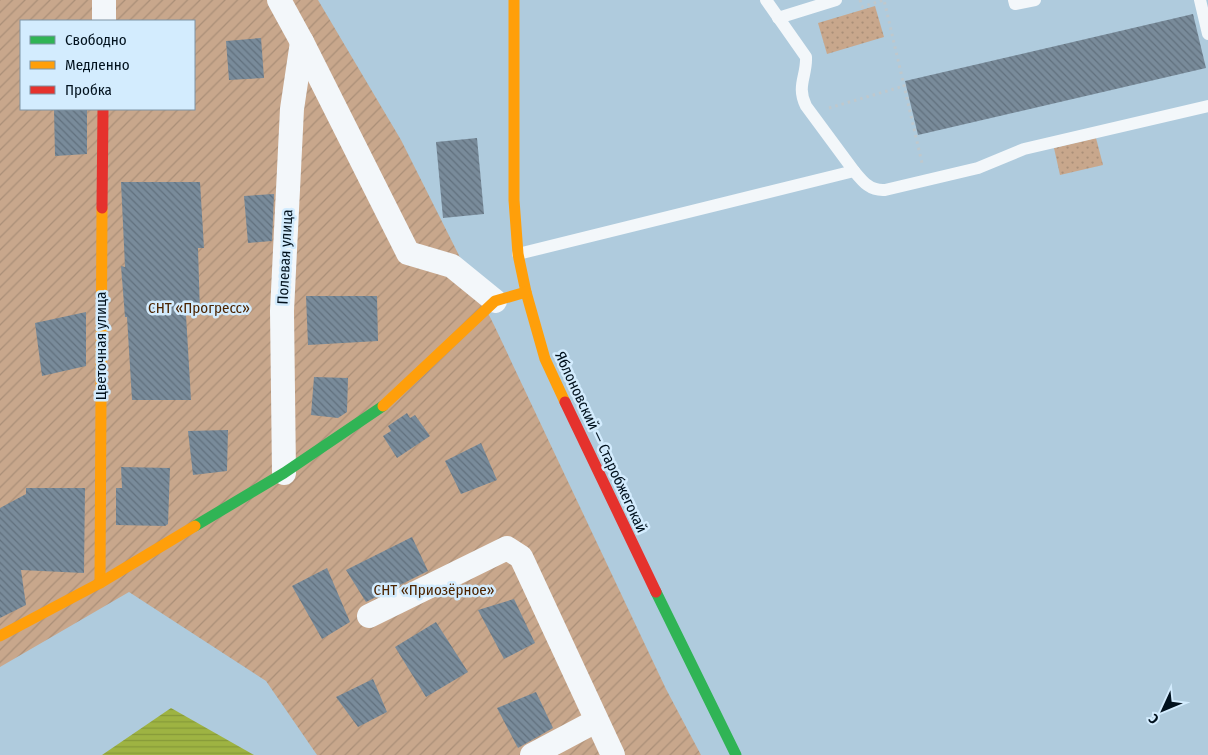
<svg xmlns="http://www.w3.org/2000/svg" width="1208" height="755" viewBox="0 0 1208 755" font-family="'Fira Sans Condensed',sans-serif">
<defs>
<pattern id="grass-dots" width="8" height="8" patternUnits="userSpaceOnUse" patternTransform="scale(1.25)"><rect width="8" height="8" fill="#c8a78c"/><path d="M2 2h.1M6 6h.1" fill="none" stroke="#aa8f78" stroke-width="1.8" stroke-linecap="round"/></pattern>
<pattern id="garden-furrows" width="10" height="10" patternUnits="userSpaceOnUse" patternTransform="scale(1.25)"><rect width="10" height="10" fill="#c8a78c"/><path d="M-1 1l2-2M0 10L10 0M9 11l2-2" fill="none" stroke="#aa8f78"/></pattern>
<pattern id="water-rules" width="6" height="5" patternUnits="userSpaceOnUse" patternTransform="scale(1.25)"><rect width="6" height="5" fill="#9eb342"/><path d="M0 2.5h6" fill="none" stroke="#869939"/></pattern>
<pattern id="building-back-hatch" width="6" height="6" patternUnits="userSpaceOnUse" patternTransform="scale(1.25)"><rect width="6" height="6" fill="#798b9a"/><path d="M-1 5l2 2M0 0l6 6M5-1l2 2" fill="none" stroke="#61707d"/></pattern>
</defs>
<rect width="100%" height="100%" fill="#afcbdd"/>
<g fill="url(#grass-dots)">
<polygon points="875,6 884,37 827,54 818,23"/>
<polygon points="1096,138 1103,165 1060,175 1054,148"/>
</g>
<path fill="url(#garden-furrows)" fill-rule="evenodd" d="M0 0H318L401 140 494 325 666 689 701 755H317L266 681 129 592 0 667ZM21 21H194V109H21Z"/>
<polygon fill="url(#water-rules)" points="171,708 254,755 102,755"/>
<g fill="url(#building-back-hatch)">
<polygon points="1193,14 1206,68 918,135 905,81"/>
<polygon points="261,38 264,78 229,80 226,41"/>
<polygon points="54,109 87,109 87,154 55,156"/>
<polygon points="477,138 484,214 443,218 436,142"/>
<polygon points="121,182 200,182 204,248 198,248 200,314 186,315 191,400 132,400 127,317 125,317 121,266 125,267"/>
<polygon points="274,194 272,241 248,243 244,196"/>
<polygon points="306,296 377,296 378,341 308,345"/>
<polygon points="86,312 86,366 42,376 35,323"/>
<polygon points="314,377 348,378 347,412 338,418 311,415"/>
<polygon points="407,413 410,418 415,415 430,436 397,458 383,436 391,431 388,426"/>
<polygon points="228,430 227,471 193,475 188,431"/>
<polygon points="481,443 497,480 461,494 445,461"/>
<polygon points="121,467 170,468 168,524 165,526 116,525 116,488 122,488"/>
<polygon points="26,488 85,488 84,573 21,570 26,605 0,618 0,508 26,494"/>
<polygon points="412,537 428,571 366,602 346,570"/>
<polygon points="327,568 350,622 322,639 292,586"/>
<polygon points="514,599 535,643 504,659 478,610"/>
<polygon points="436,622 468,672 426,697 395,647"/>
<polygon points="373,679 387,712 358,727 336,697"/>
<polygon points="536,692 553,728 518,748 497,708"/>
</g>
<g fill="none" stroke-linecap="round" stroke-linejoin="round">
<g stroke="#bfc8cd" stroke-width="3" stroke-dasharray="2.5 4" stroke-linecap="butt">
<polyline points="860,0 862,7 884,0 922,163"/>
<polyline points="829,108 904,86"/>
</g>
<g stroke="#f3f7fa" stroke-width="12">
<polyline points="1014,0 1015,4 1035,0"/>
<polyline points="1200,0 1208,34"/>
<polyline points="778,18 836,0"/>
<path d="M854 171C863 182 870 191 885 190L978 168 1024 149 1208 106"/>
<path d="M518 254 854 171 806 106C796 86 807 76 806 57L766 0"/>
</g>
<g stroke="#f3f7fa" stroke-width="24">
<polyline points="279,0 302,42 408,253 452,266 495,301"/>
<polyline points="104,21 104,0"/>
<polyline points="284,473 282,311 292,109 302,42"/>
<polyline points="369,616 507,548 521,557 613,755"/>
<polyline points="532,755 596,721"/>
</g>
<g stroke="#30b455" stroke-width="11">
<polyline points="195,526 284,473 383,406"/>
<polyline points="656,592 736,755"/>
</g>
<g stroke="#ff9f0a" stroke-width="11">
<polyline points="514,0 514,200 518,254 526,292 545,359 565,402"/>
<polyline points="383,406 495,301 526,292"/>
<polyline points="100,583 102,208"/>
<polyline points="0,636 100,583 195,526"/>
</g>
<g stroke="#e5322d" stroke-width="11">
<polyline points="102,208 103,109"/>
<polyline points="565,402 656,592"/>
</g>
</g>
<g text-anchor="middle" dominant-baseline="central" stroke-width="5" stroke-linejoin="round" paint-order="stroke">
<g font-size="15" fill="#01111d" stroke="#d3ecfe">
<text transform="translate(285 257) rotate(-87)">Полевая улица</text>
<text transform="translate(101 346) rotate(-90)">Цветочная улица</text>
<text transform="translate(601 442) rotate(65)">Яблоновский — Старобжегокай</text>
</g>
<g font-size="15" fill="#4c2400" stroke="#d3ecfe">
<text x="199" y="308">СНТ «Прогресс»</text>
<text x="434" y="590">СНТ «Приозёрное»</text>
</g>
</g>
<rect x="20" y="20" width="175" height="90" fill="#d3ecfe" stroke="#7f94a4"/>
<rect x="30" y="36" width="25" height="8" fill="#30b455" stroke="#7f94a4"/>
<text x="65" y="45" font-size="15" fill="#01111d">Свободно</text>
<rect x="30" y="61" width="25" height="8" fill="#ff9f0a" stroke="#7f94a4"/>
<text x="65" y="70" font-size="15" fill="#01111d">Медленно</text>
<rect x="30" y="86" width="25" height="8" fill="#e5322d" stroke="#7f94a4"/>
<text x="65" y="95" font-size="15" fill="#01111d">Пробка</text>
<g transform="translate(1163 710) rotate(226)" stroke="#d3ecfe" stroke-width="4" paint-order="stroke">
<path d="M0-4L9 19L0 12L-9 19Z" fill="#01111d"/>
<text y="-8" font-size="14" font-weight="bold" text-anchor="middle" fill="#01111d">С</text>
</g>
</svg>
